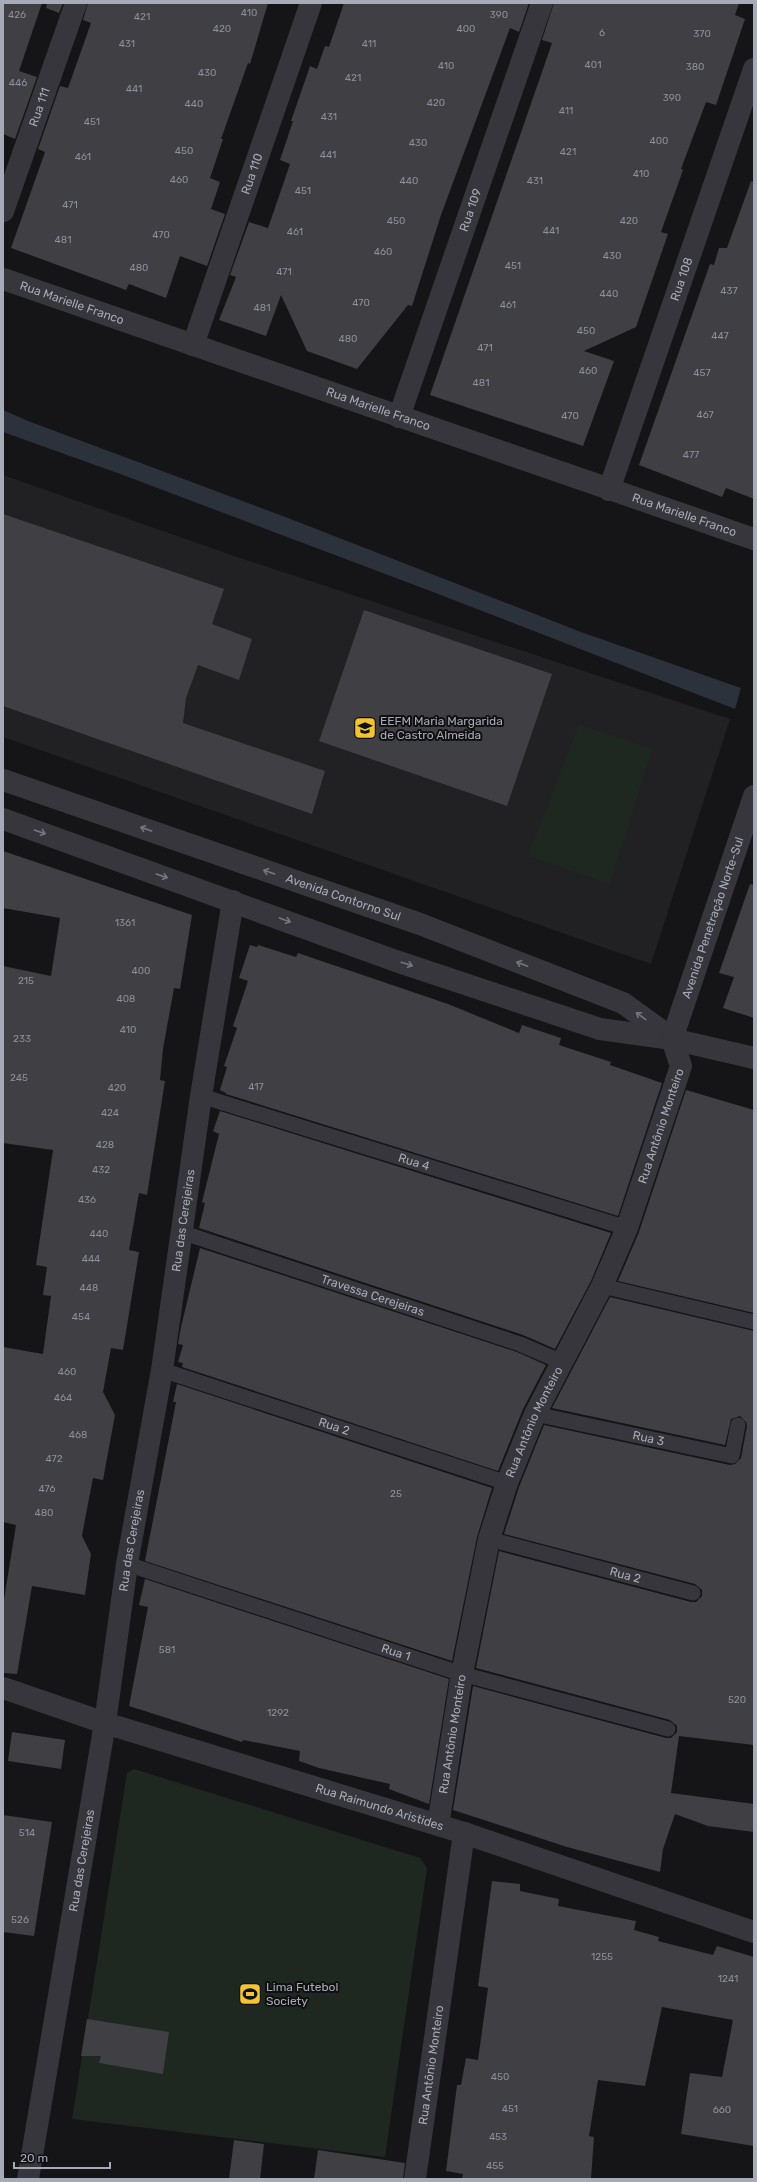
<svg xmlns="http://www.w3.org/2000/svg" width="757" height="2182" viewBox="0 0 757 2182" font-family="Rubik,sans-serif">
<rect width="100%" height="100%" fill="#151517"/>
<polygon fill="#212124" points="3,475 243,559 730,719 651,964 3,737"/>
<g fill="#1f2721">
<polygon points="579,724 652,749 610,884 528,856"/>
<polygon points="134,1769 420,1858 427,1868 385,2157 72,2119 127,1773"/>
</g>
<polygon fill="#2b323b" points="3,410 28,421 288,518 581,632 741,688 735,709 433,592 123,475 3,432"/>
<g fill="#3f3f44">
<polygon points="3,3 42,3 19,71 37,77 15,139 3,134"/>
<polygon points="47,3 63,3 59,13 46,8"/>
<polygon points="88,3 268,3 250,64 248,63 221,139 223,139 210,178 220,182 211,209 225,214 207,266 180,256 166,298 129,284 126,290 11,248 45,152 38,149 60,86 68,88 91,23 83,20"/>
<polygon points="344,3 529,3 519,32 510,28 441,215 412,306 408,305 357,369 307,351 281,295 266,336 219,320 236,277 230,275 249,222 268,228 290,164 280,160 293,121 291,121 310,66 317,69 325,46 329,47"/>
<polygon points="554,3 739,3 735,15 745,19 716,105 706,102 681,169 683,170 661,232 668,234 636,327 584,351 614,361 583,446 430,395 552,43 542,40"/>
<polygon points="751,181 754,182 754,499 726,488 722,497 639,465 710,264 714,265 719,248 727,248"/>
<polygon points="3,514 224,589 212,624 252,639 239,680 198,665 186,698 183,723 325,771 312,814 3,706"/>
<polygon points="364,610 552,674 507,806 319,741"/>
<polygon points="3,851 192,915 180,989 174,988 163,1049 160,1080 165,1081 147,1195 139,1193 129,1250 139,1252 123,1350 111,1348 103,1392 115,1415 103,1480 93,1478 86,1514 82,1536 91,1554 85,1595 32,1586 17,1674 3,1673 3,1606 16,1525 3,1522 3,1347 43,1354 51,1296 43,1295 47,1267 36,1265 53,1150 3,1143 3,966 51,976 60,918 3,908"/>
<polygon points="750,884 754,885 754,1018 723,1008 734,977 719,973"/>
<polygon points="250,945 257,947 258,945 296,957 298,953 448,1004 519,1033 522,1025 561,1038 559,1045 611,1062 610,1065 662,1083 618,1216 226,1094 226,1093 220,1090 227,1067 224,1066 237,1028 233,1026 248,981 239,978"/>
<polygon points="686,1090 754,1110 754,1313 618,1281 639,1232"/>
<polygon points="220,1111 611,1233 591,1281 555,1349 523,1335 199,1228 205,1203 202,1202 219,1134 213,1131"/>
<polygon points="200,1248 517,1352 546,1365 523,1409 498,1471 182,1367 183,1363 178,1362 183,1345 178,1344 181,1327"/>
<polygon points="610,1297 754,1331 754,1745 679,1736 671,1793 754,1804 754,1832 708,1826 675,1814 663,1849 660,1872 567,1847 453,1810 473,1686 666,1738 671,1738 677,1732 677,1726 670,1720 476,1668 499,1551 691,1602 696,1602 702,1596 702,1590 695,1584 504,1534 519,1487 544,1425 730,1465 735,1464 741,1458 747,1426 746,1422 740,1416 731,1419 725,1445 552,1408"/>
<polygon points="177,1384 492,1488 477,1537 452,1661 145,1561 176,1402 173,1402"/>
<polygon points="145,1579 449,1679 429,1804 389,1789 390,1784 319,1768 299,1761 300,1751 243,1740 242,1742 129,1706 148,1607 139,1605"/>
<polygon points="12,1732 65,1740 61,1769 8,1761"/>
<polygon points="3,1815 52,1822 34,1936 3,1932"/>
<polygon points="492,1881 520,1884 520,1891 559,1899 558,1906 636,1921 634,1930 659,1937 658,1941 713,1955 717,1946 754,1957 754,2146 681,2134 690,2073 722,2077 733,2020 662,2007 645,2086 598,2080 589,2136 594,2137 591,2179 462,2179 463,2174 446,2171 457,2085 461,2085 466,2058 478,2060 488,1988 478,1986"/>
<polygon points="87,2019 169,2032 163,2074 99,2063 101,2056 81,2056"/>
<polygon points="234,2140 264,2144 260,2179 229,2179"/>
<polygon points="318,2150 405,2163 403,2179 314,2179"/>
</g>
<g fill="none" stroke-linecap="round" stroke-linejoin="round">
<g stroke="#36363c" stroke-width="15">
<path id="s1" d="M201 1096 627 1228"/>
<path id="s2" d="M181 1232 520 1344 562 1362"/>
<polyline points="602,1286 754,1322"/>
<path id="s3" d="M162 1370 507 1483"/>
<path id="s4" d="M535 1414 732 1456 738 1425"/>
<path id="s5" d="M489 1539 693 1593"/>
<path id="s6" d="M127 1564 462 1674 668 1729"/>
</g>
<g stroke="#36363c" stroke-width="22">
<path id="s7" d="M3 211 76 3"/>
<path id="s8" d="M3 279 754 539"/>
<path id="s9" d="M193 345 311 3"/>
<path id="s10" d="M399 417 542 3"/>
<path id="s11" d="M609 490 754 69"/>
<path id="s12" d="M3 780 420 924 623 1003 670 1037"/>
<polyline points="3,819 396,961 600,1029 672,1039 754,1058"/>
<path id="s13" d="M672 1039 754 796"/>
<path id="s14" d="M3 1688 105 1723 464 1833 754 1932"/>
<path id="s15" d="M438 1825 462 1674 489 1539 507 1483 535 1414 602 1286 627 1228 681 1066 672 1039"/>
<path id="s16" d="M28 2179 105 1723 127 1564 162 1370 201 1096 233 901"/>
<path id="s17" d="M415 2179 464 1833"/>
</g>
</g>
<defs><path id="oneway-shaft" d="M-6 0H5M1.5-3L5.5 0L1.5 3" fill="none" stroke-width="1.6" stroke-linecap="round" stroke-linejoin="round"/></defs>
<g stroke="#747680">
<use href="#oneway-shaft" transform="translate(146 829) rotate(-161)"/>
<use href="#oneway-shaft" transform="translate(40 832) rotate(19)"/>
<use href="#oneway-shaft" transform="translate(269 872) rotate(-161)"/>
<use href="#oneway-shaft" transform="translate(162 876) rotate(19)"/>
<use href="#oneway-shaft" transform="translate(285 920) rotate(20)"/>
<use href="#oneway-shaft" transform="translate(407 964) rotate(18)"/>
<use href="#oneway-shaft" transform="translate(522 964) rotate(-159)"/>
<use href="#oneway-shaft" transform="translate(641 1016) rotate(-144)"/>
</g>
<defs>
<g id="school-square" transform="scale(1.15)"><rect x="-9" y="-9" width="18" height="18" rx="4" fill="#f3c431" stroke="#101012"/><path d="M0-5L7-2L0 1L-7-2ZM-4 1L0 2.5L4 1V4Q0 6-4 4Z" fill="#111"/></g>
<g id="stadium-square" transform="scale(1.15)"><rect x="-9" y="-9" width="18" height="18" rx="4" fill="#f3c431" stroke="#101012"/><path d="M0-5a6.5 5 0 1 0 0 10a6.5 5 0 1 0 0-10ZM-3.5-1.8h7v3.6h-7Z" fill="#111"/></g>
</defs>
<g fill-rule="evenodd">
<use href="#school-square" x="365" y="728"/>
<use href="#stadium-square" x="250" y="1994"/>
</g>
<g text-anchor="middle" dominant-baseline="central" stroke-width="4" stroke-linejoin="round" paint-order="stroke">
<g font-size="10" fill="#8d8f9a">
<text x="249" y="13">410</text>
<text x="17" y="15">426</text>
<text x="499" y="15">390</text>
<text x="142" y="17">421</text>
<text x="222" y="29">420</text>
<text x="466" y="29">400</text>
<text x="602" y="33">6</text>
<text x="702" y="34">370</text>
<text x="127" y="44">431</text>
<text x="369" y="44">411</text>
<text x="593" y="65">401</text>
<text x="446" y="66">410</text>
<text x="695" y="67">380</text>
<text x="207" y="73">430</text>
<text x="353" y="78">421</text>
<text x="18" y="83">446</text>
<text x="134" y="89">441</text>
<text x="672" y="98">390</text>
<text x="436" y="103">420</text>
<text x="194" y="104">440</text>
<text x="566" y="111">411</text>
<text x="329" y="117">431</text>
<text x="92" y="122">451</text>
<text x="659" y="141">400</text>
<text x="418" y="143">430</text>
<text x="184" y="151">450</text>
<text x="568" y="152">421</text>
<text x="328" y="155">441</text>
<text x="83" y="157">461</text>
<text x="641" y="174">410</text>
<text x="179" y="180">460</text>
<text x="409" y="181">440</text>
<text x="535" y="181">431</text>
<text x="303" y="191">451</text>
<text x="70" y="205">471</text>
<text x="396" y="221">450</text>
<text x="629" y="221">420</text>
<text x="551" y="231">441</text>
<text x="295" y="232">461</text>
<text x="161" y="235">470</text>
<text x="63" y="240">481</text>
<text x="383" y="252">460</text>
<text x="612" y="256">430</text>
<text x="513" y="266">451</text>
<text x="139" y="268">480</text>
<text x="284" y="272">471</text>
<text x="729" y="291">437</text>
<text x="609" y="294">440</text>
<text x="361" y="303">470</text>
<text x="508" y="305">461</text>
<text x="262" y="308">481</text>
<text x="586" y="331">450</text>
<text x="720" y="336">447</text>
<text x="348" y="339">480</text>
<text x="485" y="348">471</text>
<text x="588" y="371">460</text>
<text x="702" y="373">457</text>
<text x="481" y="383">481</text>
<text x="705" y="415">467</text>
<text x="570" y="416">470</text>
<text x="691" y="455">477</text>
<text x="125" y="923">1361</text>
<text x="141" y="971">400</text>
<text x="26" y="981">215</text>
<text x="126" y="999">408</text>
<text x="128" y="1030">410</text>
<text x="22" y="1039">233</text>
<text x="19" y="1078">245</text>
<text x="256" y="1087">417</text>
<text x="117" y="1088">420</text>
<text x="110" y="1113">424</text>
<text x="105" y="1145">428</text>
<text x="101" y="1170">432</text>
<text x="87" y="1200">436</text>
<text x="99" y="1234">440</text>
<text x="91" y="1259">444</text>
<text x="89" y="1288">448</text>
<text x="81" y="1317">454</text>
<text x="67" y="1372">460</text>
<text x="63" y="1398">464</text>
<text x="78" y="1435">468</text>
<text x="54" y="1459">472</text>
<text x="47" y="1489">476</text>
<text x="396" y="1494">25</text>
<text x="44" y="1513">480</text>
<text x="167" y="1650">581</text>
<text x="737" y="1700">520</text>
<text x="278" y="1713">1292</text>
<text x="27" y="1833">514</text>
<text x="20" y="1920">526</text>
<text x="602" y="1957">1255</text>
<text x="728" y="1979">1241</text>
<text x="500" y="2077">450</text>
<text x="510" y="2109">451</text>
<text x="722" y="2110">660</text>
<text x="498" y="2137">453</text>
<text x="495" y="2166">455</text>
</g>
<g font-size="12" fill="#a7aab7" stroke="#101012">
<text stroke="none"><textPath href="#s7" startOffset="110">Rua 111</textPath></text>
<text stroke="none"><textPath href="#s9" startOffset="181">Rua 110</textPath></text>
<text stroke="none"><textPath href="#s10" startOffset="219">Rua 109</textPath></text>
<text stroke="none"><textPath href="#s11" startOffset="223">Rua 108</textPath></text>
<text stroke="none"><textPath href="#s8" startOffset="73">Rua Marielle Franco</textPath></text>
<text stroke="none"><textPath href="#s8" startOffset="397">Rua Marielle Franco</textPath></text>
<text stroke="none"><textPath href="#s8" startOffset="721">Rua Marielle Franco</textPath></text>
<text stroke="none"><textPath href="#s12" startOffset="360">Avenida Contorno Sul</textPath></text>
<text stroke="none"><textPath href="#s13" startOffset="128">Avenida Penetração Norte-Sul</textPath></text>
<text stroke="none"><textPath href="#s15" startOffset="739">Rua Antônio Monteiro</textPath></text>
<text stroke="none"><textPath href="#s1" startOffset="223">Rua 4</textPath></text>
<text stroke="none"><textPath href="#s16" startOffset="971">Rua das Cerejeiras</textPath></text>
<text stroke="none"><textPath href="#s2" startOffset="202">Travessa Cerejeiras</textPath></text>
<text stroke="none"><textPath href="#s15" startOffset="416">Rua Antônio Monteiro</textPath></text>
<text stroke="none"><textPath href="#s3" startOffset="181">Rua 2</textPath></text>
<text stroke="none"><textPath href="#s4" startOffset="116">Rua 3</textPath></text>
<text stroke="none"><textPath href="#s16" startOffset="647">Rua das Cerejeiras</textPath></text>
<text stroke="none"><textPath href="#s5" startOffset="141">Rua 2</textPath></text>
<text stroke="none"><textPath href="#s6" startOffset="283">Rua 1</textPath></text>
<text stroke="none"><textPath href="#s15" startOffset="92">Rua Antônio Monteiro</textPath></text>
<text stroke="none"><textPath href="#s14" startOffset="395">Rua Raimundo Aristides</textPath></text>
<text stroke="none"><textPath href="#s16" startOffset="323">Rua das Cerejeiras</textPath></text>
<text stroke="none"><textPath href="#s17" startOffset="115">Rua Antônio Monteiro</textPath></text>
</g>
<g font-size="12" fill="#a7aab7" stroke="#101012" text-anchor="start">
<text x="380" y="721">EEFM Maria Margarida<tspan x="380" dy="14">de Castro Almeida</tspan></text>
<text x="266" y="1987">Lima Futebol<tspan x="266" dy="14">Society</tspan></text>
</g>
</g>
<rect width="757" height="2182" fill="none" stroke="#a7aab7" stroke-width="8"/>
<path d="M14 2162v6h96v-6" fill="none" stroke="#a7aab7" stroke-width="2"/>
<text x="20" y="2162" font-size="12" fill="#a7aab7" stroke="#101012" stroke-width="3" paint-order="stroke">20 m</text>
</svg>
